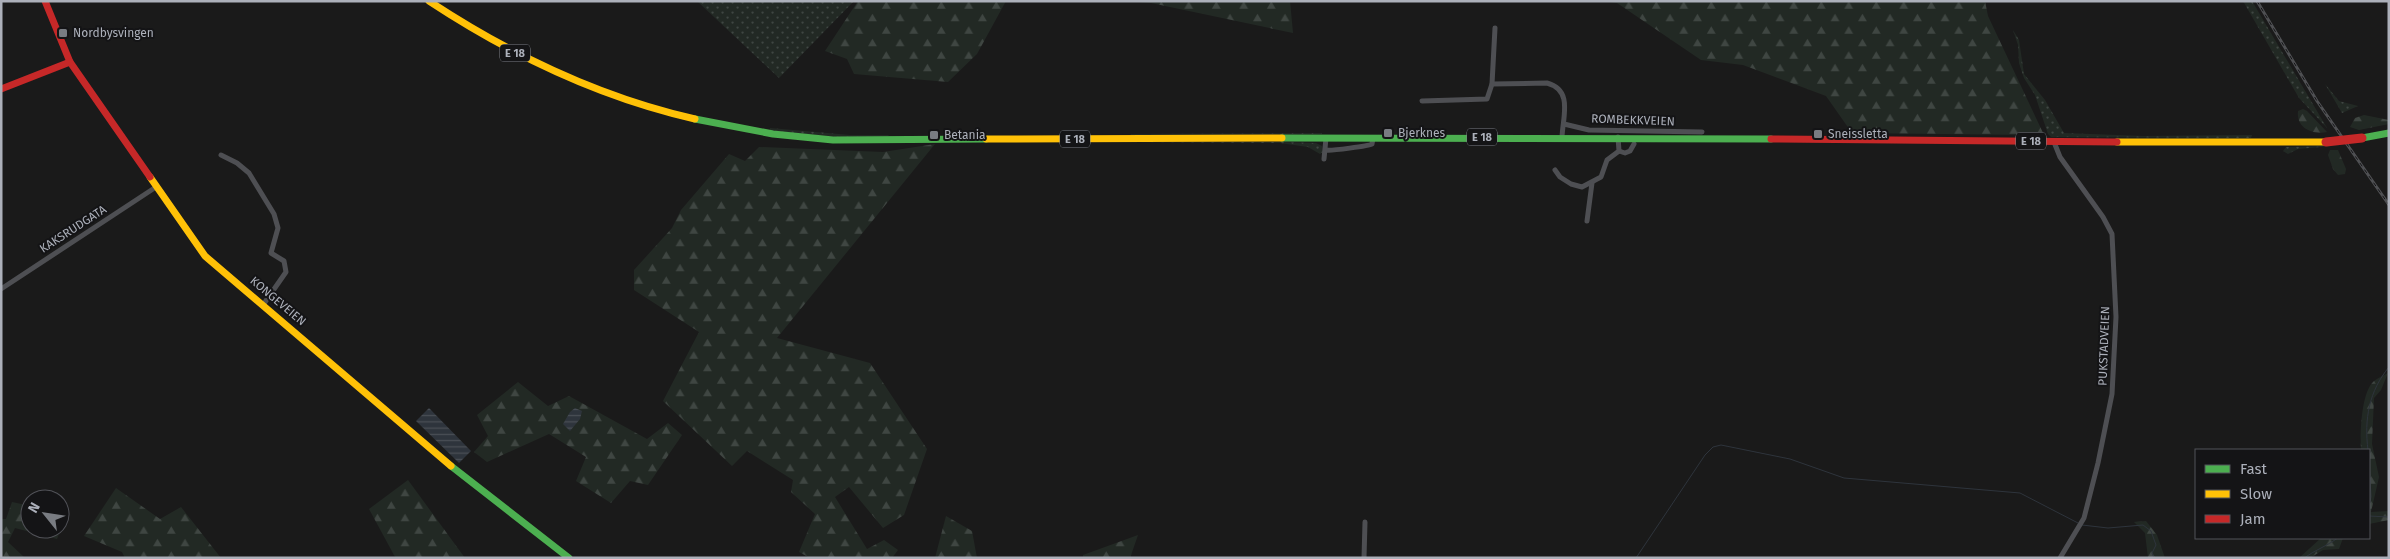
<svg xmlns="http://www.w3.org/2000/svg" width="2390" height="559" viewBox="0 0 2390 559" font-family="'Fira Sans',sans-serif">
<defs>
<pattern id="grass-dots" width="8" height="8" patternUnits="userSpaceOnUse" patternTransform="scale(1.25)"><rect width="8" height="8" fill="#222924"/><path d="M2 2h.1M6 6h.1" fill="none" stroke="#3f4642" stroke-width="1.8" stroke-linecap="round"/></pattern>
<pattern id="forest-firs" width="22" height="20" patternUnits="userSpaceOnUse" patternTransform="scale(1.25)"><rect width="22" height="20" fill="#222924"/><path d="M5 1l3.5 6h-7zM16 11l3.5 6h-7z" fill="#3f4642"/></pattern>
<pattern id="water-rules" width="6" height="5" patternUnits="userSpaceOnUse" patternTransform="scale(1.25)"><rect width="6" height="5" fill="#2e343c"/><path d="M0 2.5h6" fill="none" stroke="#4a4f56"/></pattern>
</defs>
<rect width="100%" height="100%" fill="#1a1a1a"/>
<g fill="url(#grass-dots)">
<polygon points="697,1 854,1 779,78"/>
<polygon points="2243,1 2252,1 2327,128 2299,98"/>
<polygon points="2013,30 2019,40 2024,74 2045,100 2064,133 2143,136 2252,135 2251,138 2051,137 2048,134 2035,95 2024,78 2019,63 2018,45"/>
<polygon points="2325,84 2339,101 2358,106 2342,113"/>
<polygon points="770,128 850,135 888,135 889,136 841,137 770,131"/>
<polygon points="1322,133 1322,134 1130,136 1131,134"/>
<polygon points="1280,142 1316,143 1322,146 1323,152 1320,154 1308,147 1280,143 1136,143"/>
<polygon points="2332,146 2298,149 2288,154 2283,151 2286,147"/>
</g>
<g fill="url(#forest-firs)">
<polygon points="858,1 1006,1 977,54 948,82 854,74 847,59 825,51"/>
<polygon points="1128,1 1290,1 1293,33 1151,3"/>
<polygon points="1604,1 1985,1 1988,16 2044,135 1852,133 1826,96 1743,65 1701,60 1617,3"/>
<path d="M2303 109 2307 111 2327 132C2312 135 2296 128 2298 111Z"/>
<polygon points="2364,115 2389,120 2389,124 2359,130 2350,127 2355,118"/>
<polygon points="935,144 777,338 870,363 927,449 904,515 883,528 849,487 835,497 867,549 884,540 898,550 892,558 810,558 799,552 815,514 791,492 793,480 747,451 732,466 663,401 699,332 634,290 634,270 672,228 681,210 729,154 745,161 759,147 883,152"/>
<polygon points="2330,150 2338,150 2346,169 2345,174 2338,175 2333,169 2328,155"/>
<path d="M2388 373 2381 390 2374 398 2372 444 2379 477 2371 512 2389 511V520L2369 524V450H2361C2360 434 2361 392 2374 381 2378 378 2384 375 2388 373Z"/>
<polygon points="518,382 548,406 569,396 647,439 668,423 682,435 648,485 630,481 611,503 576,481 586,457 549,434 487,462 474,452 488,436 477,415"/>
<polygon points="408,480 465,558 396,558 394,555 369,509"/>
<polygon points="116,488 160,519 181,507 221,558 125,558 122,552 84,536"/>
<polygon points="12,502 26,505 30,511 30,529 60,529 62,526 57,539 15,528 8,542 25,558 1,558 1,519 6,519"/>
<polygon points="946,516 972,531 977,558 935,558"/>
<polygon points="2146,521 2157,535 2165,558 2148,558 2145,533 2134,522"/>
<polygon points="1138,535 1130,558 1083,558 1083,555"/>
<polygon points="2321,538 2343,538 2339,549 2323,550 2310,558 2299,558"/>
</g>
<g fill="url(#water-rules)">
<polygon points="429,408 471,451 459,463 416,421"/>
<polygon points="575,408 582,411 580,419 570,431 563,424 570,412"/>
</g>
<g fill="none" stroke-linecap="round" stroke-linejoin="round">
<g stroke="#2e343c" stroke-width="1">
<path d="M2368 450C2364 419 2369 391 2389 367"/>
<polyline points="2369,460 2371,497 2369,505"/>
<polyline points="2369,516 2389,517"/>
<polyline points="2082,525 2108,528 2143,525 2151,531 2156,545 2152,553 2154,558"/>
<polyline points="1636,558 1705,455 1713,447 1721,445 1790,459 1844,478 2020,493 2078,523"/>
<path d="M2304 558C2315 550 2327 546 2338 538"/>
</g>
<g stroke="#4e4f53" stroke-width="5">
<path d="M1492 84 1547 83C1573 90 1563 116 1562 137"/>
<polyline points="1422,101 1487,99 1492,84 1495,28"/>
<polyline points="1564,124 1589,130 1702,132"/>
<polyline points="2054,142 2060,157 2103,217 2112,234 2116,317 2112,394 2098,463 2084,518 2060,558"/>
<path d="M1326 150C1331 151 1369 146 1372 144L1373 138"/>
<polyline points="1619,151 1625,153 1630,151 1634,144"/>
<polyline points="221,155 237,163 249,173 274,214 278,228 271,253 284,261 286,272 263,305"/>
<polyline points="1324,159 1326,138"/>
<polyline points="1555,170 1560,177 1571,184 1582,187 1601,177 1607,160 1619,151 1618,137"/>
<polyline points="1587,221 1592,183"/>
<polyline points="1,289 156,187"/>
<polyline points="1364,558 1365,522"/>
</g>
<g stroke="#4caf50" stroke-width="7">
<polyline points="695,119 773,134 833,140 986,139"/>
<polyline points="1282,138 1771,139"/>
<polyline points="2362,138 2389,133"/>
<polyline points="451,466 569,558"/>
</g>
<g stroke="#ffc107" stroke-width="7">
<path d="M429 1C511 55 598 97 695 119"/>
<polyline points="986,139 1282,138"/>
<polyline points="2117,142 2326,142"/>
<polyline points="150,177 205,256 451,466"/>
</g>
<g stroke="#c62828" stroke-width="7">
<polyline points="45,1 70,62 150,177"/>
<polyline points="1,89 70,62"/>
<polyline points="1771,139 2117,142"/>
</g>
<g stroke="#4f5053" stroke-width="3">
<polyline id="rail" points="2257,1 2317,101 2389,205"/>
</g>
<use href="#rail" stroke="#141416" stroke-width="1" stroke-dasharray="4" stroke-linecap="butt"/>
<polyline stroke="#c62828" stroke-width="9" points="2326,142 2362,138"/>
</g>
<g fill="#797c82" stroke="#141416" stroke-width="2">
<rect x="58" y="28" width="10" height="10" rx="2.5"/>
<rect x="1383" y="128" width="10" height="10" rx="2.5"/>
<rect x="1813" y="129" width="10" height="10" rx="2.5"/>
<rect x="929" y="130" width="10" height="10" rx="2.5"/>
</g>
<g text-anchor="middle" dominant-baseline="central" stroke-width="4" stroke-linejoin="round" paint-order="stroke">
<g fill="#141416" stroke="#7e8189" stroke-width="1">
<rect x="500" y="44.5" width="30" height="17" rx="4"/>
<rect x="1467" y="128.5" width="30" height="17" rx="4"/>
<rect x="1060" y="130.5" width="30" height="17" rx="4"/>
<rect x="2016" y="132.5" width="30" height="17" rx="4"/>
</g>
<g font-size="11" font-weight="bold" fill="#acb0ba">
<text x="515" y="53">E 18</text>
<text x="1482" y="137">E 18</text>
<text x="1075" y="139">E 18</text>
<text x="2031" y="141">E 18</text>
</g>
<g font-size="12" fill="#acb0ba" stroke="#141416" text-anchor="start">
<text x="73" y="33">Nordbysvingen</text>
<text x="1398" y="133">Bjerknes</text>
<text x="1828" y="134">Sneissletta</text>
<text x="944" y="135">Betania</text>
</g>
<g font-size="12" fill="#acb0ba" stroke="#141416">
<text transform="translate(1633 120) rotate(2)">ROMBEKKVEIEN</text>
<text transform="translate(73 229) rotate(-33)">KAKSRUDGATA</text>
<text transform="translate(278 301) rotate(40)">KONGEVEIEN</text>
<text transform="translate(2104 346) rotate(-88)">PUKSTADVEIEN</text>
</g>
</g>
<rect width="2390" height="559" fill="none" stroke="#acb0ba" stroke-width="5"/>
<rect x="2195" y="449" width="175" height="90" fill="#141416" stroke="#515258"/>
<rect x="2205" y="465" width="25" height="8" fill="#4caf50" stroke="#515258"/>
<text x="2240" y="474" font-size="15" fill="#acb0ba">Fast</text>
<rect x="2205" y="490" width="25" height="8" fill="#ffc107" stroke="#515258"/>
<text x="2240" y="499" font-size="15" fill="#acb0ba">Slow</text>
<rect x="2205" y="515" width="25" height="8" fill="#c62828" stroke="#515258"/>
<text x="2240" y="524" font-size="15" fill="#acb0ba">Jam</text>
<g transform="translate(45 514) rotate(300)"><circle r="24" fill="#141416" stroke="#515258"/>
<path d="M0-4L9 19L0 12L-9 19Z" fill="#797c82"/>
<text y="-8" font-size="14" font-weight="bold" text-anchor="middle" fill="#acb0ba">N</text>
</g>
</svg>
